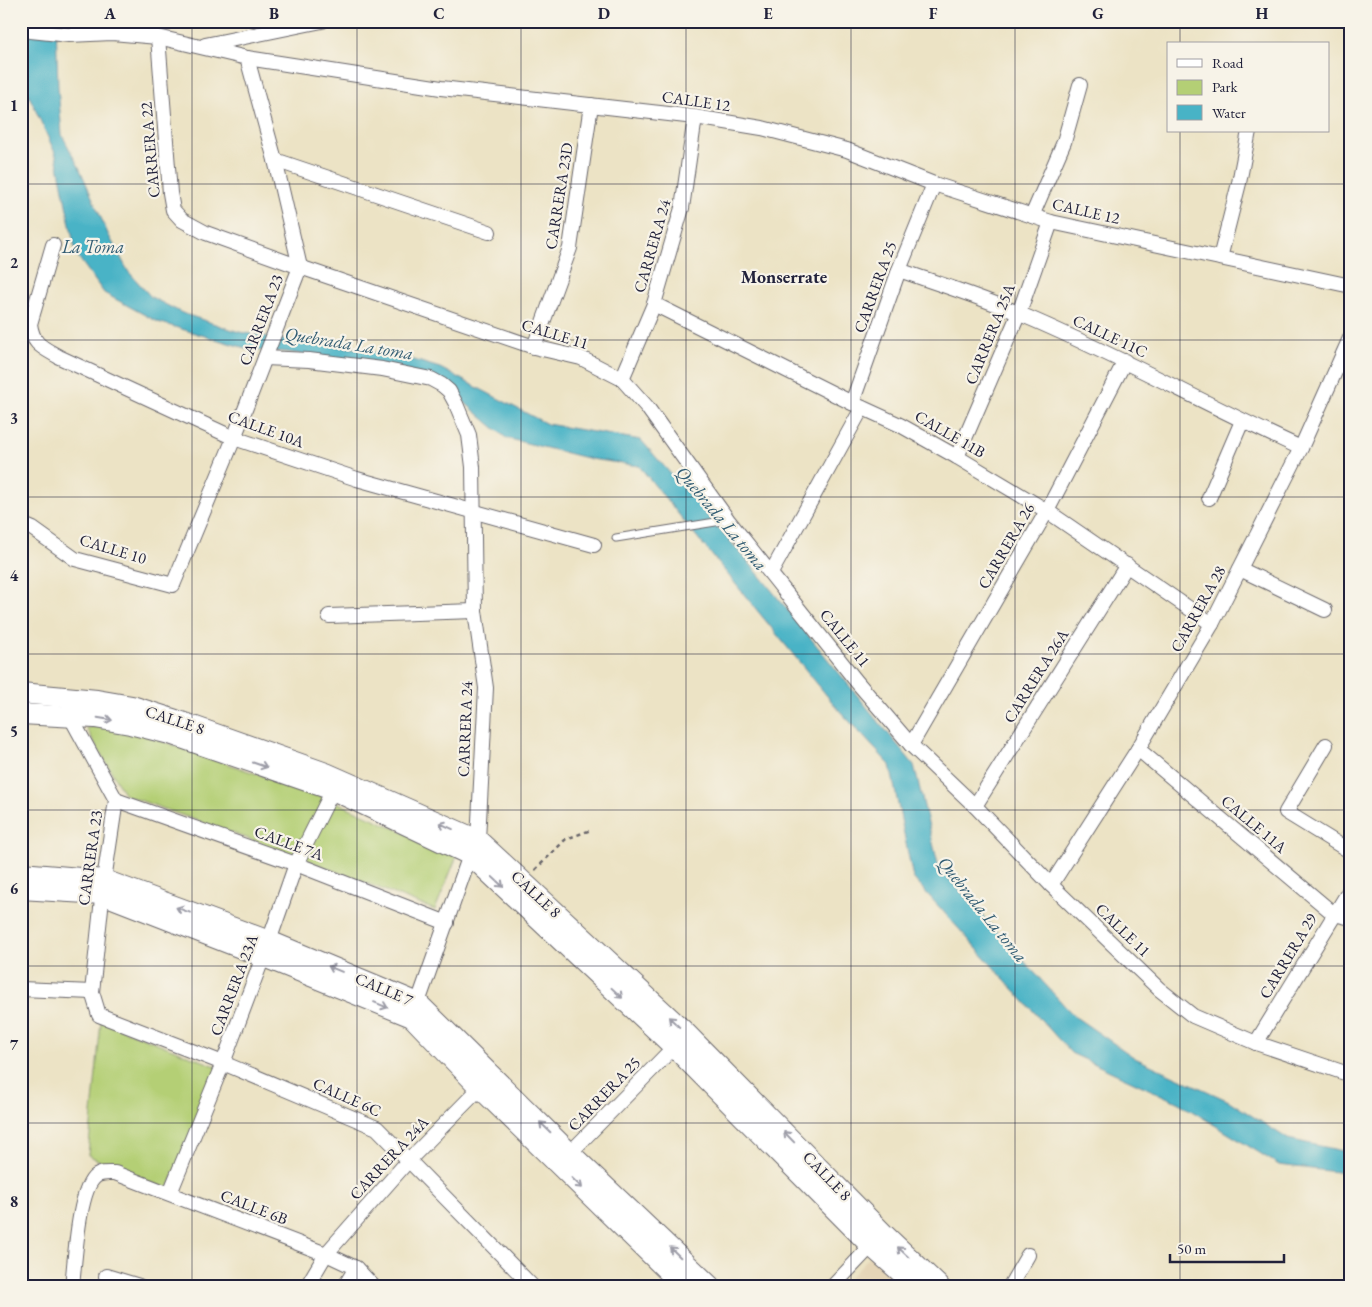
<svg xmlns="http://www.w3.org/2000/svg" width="1372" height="1307" viewBox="0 0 1372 1307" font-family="'EB Garamond',serif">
<rect width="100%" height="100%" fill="#f7f3e8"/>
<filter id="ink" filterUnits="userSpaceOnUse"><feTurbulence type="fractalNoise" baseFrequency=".02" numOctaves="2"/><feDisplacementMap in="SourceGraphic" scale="10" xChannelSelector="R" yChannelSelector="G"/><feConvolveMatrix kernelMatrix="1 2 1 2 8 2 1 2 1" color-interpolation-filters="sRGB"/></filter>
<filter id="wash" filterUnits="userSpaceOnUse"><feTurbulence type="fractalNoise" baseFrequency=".0096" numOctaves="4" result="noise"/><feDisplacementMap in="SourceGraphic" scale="20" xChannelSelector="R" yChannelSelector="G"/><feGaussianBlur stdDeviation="1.12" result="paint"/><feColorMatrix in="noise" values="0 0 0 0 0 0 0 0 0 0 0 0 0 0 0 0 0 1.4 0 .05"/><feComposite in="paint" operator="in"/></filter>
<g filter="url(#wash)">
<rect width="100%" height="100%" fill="#ece3c5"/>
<polygon fill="#e5d5b7" points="872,1254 906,1286 842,1286"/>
<g fill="#b4cf75" stroke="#6b7858">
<polygon points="99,726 130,730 329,799 457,856 435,910 297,856 125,795 86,728"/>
<polygon points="101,1021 218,1067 168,1189 116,1169 88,1155"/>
</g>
<polygon fill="#48b3c6" stroke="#356a80" points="21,21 56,21 58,88 62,135 79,167 108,234 128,271 151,297 182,313 239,332 304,343 353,348 414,360 440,368 547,424 641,440 751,565 914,765 939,868 1074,1016 1135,1058 1229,1101 1288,1139 1343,1151 1351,1147 1351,1166 1337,1172 1279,1165 1179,1103 1071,1053 913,878 890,765 837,708 639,466 591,459 506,438 436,378 287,352 252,350 158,322 104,293 76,254 56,155 21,78"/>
</g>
<g filter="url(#ink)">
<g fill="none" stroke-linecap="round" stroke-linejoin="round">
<g stroke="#69666b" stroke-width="9">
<polyline id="lane" points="616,538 728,520"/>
</g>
<g stroke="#69666b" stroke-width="16">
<g id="street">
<polyline points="21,30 69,35 112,33 158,37 247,58 441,88 695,117 762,128 847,150 934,184 1051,222 1351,286"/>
<polyline points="158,37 170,193 173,210 182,220 206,233 300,267 534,347 581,358 622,379 647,407 728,520 857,682 911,745 975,806 1051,885 1159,989 1193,1016 1256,1043 1351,1075"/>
<polyline points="205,45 322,21"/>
<polyline points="275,160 489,232"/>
<polyline points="1032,216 1064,142 1080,85"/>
<path d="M53 245 30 324C33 345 42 347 59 357L234 438 357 479 594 545"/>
<polyline points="1220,258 1239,183 1249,131"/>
<path d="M899 270C939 284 981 297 1020 314 1116 354 1206 405 1301 448"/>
<polyline points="654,304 852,403 900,425 957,457 1047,511 1212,624"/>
<polyline points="534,347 570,248 591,105"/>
<polyline points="265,358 309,360 382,369 431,379 442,385 449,391 456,404 469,435 473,467 475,611 486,688 478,840 470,855 415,1011"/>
<polyline points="622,379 654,304 682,208 695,117"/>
<polyline points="852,403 899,270 934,184"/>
<polyline points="957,457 1019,313 1051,222"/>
<polyline points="1209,498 1242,421"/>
<polyline points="21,524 33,529 75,559 173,585 234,438 300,267 275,160 247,58"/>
<polyline points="1240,569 1325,610"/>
<polyline points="771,573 862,408"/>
<polyline points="329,616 475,611"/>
<polyline points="70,716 116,800 104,880 92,992 99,1015 223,1063 377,1128 532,1286"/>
<polyline points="911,745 1047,511 1125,361"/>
<polyline points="1326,745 1286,812 1351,852"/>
<polyline points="1138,749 1334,914 1351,918"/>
<polyline points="116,800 296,864 447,923"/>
<polyline points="975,806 1127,565"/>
<polyline points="1051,885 1138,749 1212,624 1301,448 1351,336"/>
<polyline points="21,989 92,992"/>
<polyline points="1256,1043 1351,888"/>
<polyline points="564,1159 674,1047"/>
<polyline points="170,1193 223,1063 269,941 296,864 333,790"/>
<polyline points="106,1276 139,1286"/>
<path d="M72 1286C75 1262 78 1189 96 1176 102 1172 108 1173 115 1173L326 1254 356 1268 373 1286"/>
<polyline points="307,1286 326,1254 408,1161 480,1088"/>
<polyline points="345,1286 356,1268"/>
<polyline points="664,1286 673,1277"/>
<polyline points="833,1286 871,1246"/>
<polyline points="1010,1286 1028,1255"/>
</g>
</g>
<g stroke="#69666b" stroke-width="22">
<g id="secondary">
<polyline points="21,693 97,700 132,706 176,720 326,773 478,840 684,1031 884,1234 939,1286"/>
<polyline points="21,714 95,718 130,724 170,734 333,790 470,855 674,1047 871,1246 916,1286"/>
<polyline points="21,873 104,880 269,941 418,1003 570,1153 710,1286"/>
<polyline points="21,889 102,894 264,957 412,1017 480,1088 683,1286"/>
</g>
</g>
<polyline stroke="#69666b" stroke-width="2.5" stroke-dasharray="4 4" stroke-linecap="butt" points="535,870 566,839 591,830"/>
<use href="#lane" stroke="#fff" stroke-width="7"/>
<use href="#street" stroke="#fff" stroke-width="14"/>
<use href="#secondary" stroke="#fff" stroke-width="20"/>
</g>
<defs><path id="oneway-shaft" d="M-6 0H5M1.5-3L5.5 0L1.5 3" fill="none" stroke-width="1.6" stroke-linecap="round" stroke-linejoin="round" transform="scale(1.25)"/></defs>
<g stroke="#9c9ca7">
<use href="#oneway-shaft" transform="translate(105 719) rotate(10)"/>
<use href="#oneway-shaft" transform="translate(260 765) rotate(19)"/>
<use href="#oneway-shaft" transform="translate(446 826) rotate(-156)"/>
<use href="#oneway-shaft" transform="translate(498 882) rotate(43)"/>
<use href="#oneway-shaft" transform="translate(183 910) rotate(-160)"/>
<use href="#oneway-shaft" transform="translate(335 969) rotate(-157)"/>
<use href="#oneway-shaft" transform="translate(617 993) rotate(43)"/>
<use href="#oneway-shaft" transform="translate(381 1005) rotate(22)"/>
<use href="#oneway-shaft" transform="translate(674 1022) rotate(-137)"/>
<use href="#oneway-shaft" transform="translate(545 1127) rotate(-136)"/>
<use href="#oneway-shaft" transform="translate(789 1137) rotate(-134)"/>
<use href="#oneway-shaft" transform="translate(577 1183) rotate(44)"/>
<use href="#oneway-shaft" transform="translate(675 1252) rotate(-136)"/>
<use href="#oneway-shaft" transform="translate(903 1252) rotate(-137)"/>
</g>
</g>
<path fill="none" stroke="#22223b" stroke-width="1" stroke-opacity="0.55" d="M192 21V1286M357 21V1286M521 21V1286M686 21V1286M851 21V1286M1015 21V1286M1180 21V44M1180 131V1286M21 184H1351M21 340H1351M21 497H1351M21 654H1351M21 810H1351M21 966H1351M21 1123H1351"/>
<g text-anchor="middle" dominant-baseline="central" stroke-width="4.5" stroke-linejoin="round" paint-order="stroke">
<g font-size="16" fill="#22223b" stroke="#f7f3e8">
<text transform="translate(696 101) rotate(8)">CALLE 12</text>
<text transform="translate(150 150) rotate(-95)">CARRERA 22</text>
<text transform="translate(559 196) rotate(-81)">CARRERA 23D</text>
<text transform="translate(1086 211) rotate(13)">CALLE 12</text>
<text transform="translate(652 246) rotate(-74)">CARRERA 24</text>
<text transform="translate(875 287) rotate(-70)">CARRERA 25</text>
<text transform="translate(261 320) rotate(-69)">CARRERA 23</text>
<text transform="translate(555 334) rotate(17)">CALLE 11</text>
<text transform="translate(990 334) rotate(-68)">CARRERA 25A</text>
<text transform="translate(1110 336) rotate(25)">CALLE 11C</text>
<text transform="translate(266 429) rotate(20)">CALLE 10A</text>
<text transform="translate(950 434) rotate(30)">CALLE 11B</text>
<text transform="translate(1006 546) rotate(-60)">CARRERA 26</text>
<text transform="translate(113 549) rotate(17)">CALLE 10</text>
<text transform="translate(1198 609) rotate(-61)">CARRERA 28</text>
<text transform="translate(845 638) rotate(51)">CALLE 11</text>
<text transform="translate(1036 676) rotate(-58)">CARRERA 26A</text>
<text transform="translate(175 720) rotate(18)">CALLE 8</text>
<text transform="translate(465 729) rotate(-88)">CARRERA 24</text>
<text transform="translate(1254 824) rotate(40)">CALLE 11A</text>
<text transform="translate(289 843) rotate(20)">CALLE 7A</text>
<text transform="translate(90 858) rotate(-82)">CARRERA 23</text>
<text transform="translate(536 894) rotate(43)">CALLE 8</text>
<text transform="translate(1123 930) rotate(44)">CALLE 11</text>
<text transform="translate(1288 956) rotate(-59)">CARRERA 29</text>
<text transform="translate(234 985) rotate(-69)">CARRERA 23A</text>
<text transform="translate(384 989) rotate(23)">CALLE 7</text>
<text transform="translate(604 1094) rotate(-46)">CARRERA 25</text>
<text transform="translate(347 1097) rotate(24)">CALLE 6C</text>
<text transform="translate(389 1158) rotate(-47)">CARRERA 24A</text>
<text transform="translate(827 1176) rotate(46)">CALLE 8</text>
<text transform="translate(254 1207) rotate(21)">CALLE 6B</text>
</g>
<g font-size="18" font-style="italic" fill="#315c73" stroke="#f7f3e8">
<text x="93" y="246">La Toma</text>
<text transform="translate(349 343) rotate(9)">Quebrada La toma</text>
<text transform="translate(722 518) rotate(50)">Quebrada La toma</text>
<text transform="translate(983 909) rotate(51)">Quebrada La toma</text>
</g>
<g font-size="18" font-weight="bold" fill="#22223b" stroke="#f7f3e8">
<text x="784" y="276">Monserrate</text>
</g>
</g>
<rect width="1372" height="1307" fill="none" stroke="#f7f3e8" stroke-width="55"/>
<rect x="1167" y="42" width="162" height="90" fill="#f7f3e8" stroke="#a29fa3"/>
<rect x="1177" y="59" width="25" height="8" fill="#ffffff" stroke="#a29fa3"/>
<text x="1212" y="68" font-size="15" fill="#22223b">Road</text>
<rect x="1177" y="80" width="25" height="15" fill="#b4cf75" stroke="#a29fa3"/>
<text x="1212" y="92" font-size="15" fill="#22223b">Park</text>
<rect x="1177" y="105" width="25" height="15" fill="#48b3c6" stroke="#a29fa3"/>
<text x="1212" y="118" font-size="15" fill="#22223b">Water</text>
<path d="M1170 1254v8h114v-8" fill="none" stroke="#22223b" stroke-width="2.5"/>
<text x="1177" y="1254" font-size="15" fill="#22223b" stroke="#f7f3e8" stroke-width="4" paint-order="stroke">50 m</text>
<rect x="28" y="28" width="1316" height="1252" fill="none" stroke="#22223b" stroke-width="2"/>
<g font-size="16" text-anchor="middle" font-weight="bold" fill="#22223b">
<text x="110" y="19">A</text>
<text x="274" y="19">B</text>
<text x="439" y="19">C</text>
<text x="604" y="19">D</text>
<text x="768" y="19">E</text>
<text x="933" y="19">F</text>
<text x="1098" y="19">G</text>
<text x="1262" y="19">H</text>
<text x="14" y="111">1</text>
<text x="14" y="268">2</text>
<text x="14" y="424">3</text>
<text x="14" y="581">4</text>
<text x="14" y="737">5</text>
<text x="14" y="894">6</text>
<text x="14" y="1050">7</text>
<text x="14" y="1207">8</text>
</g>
</svg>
